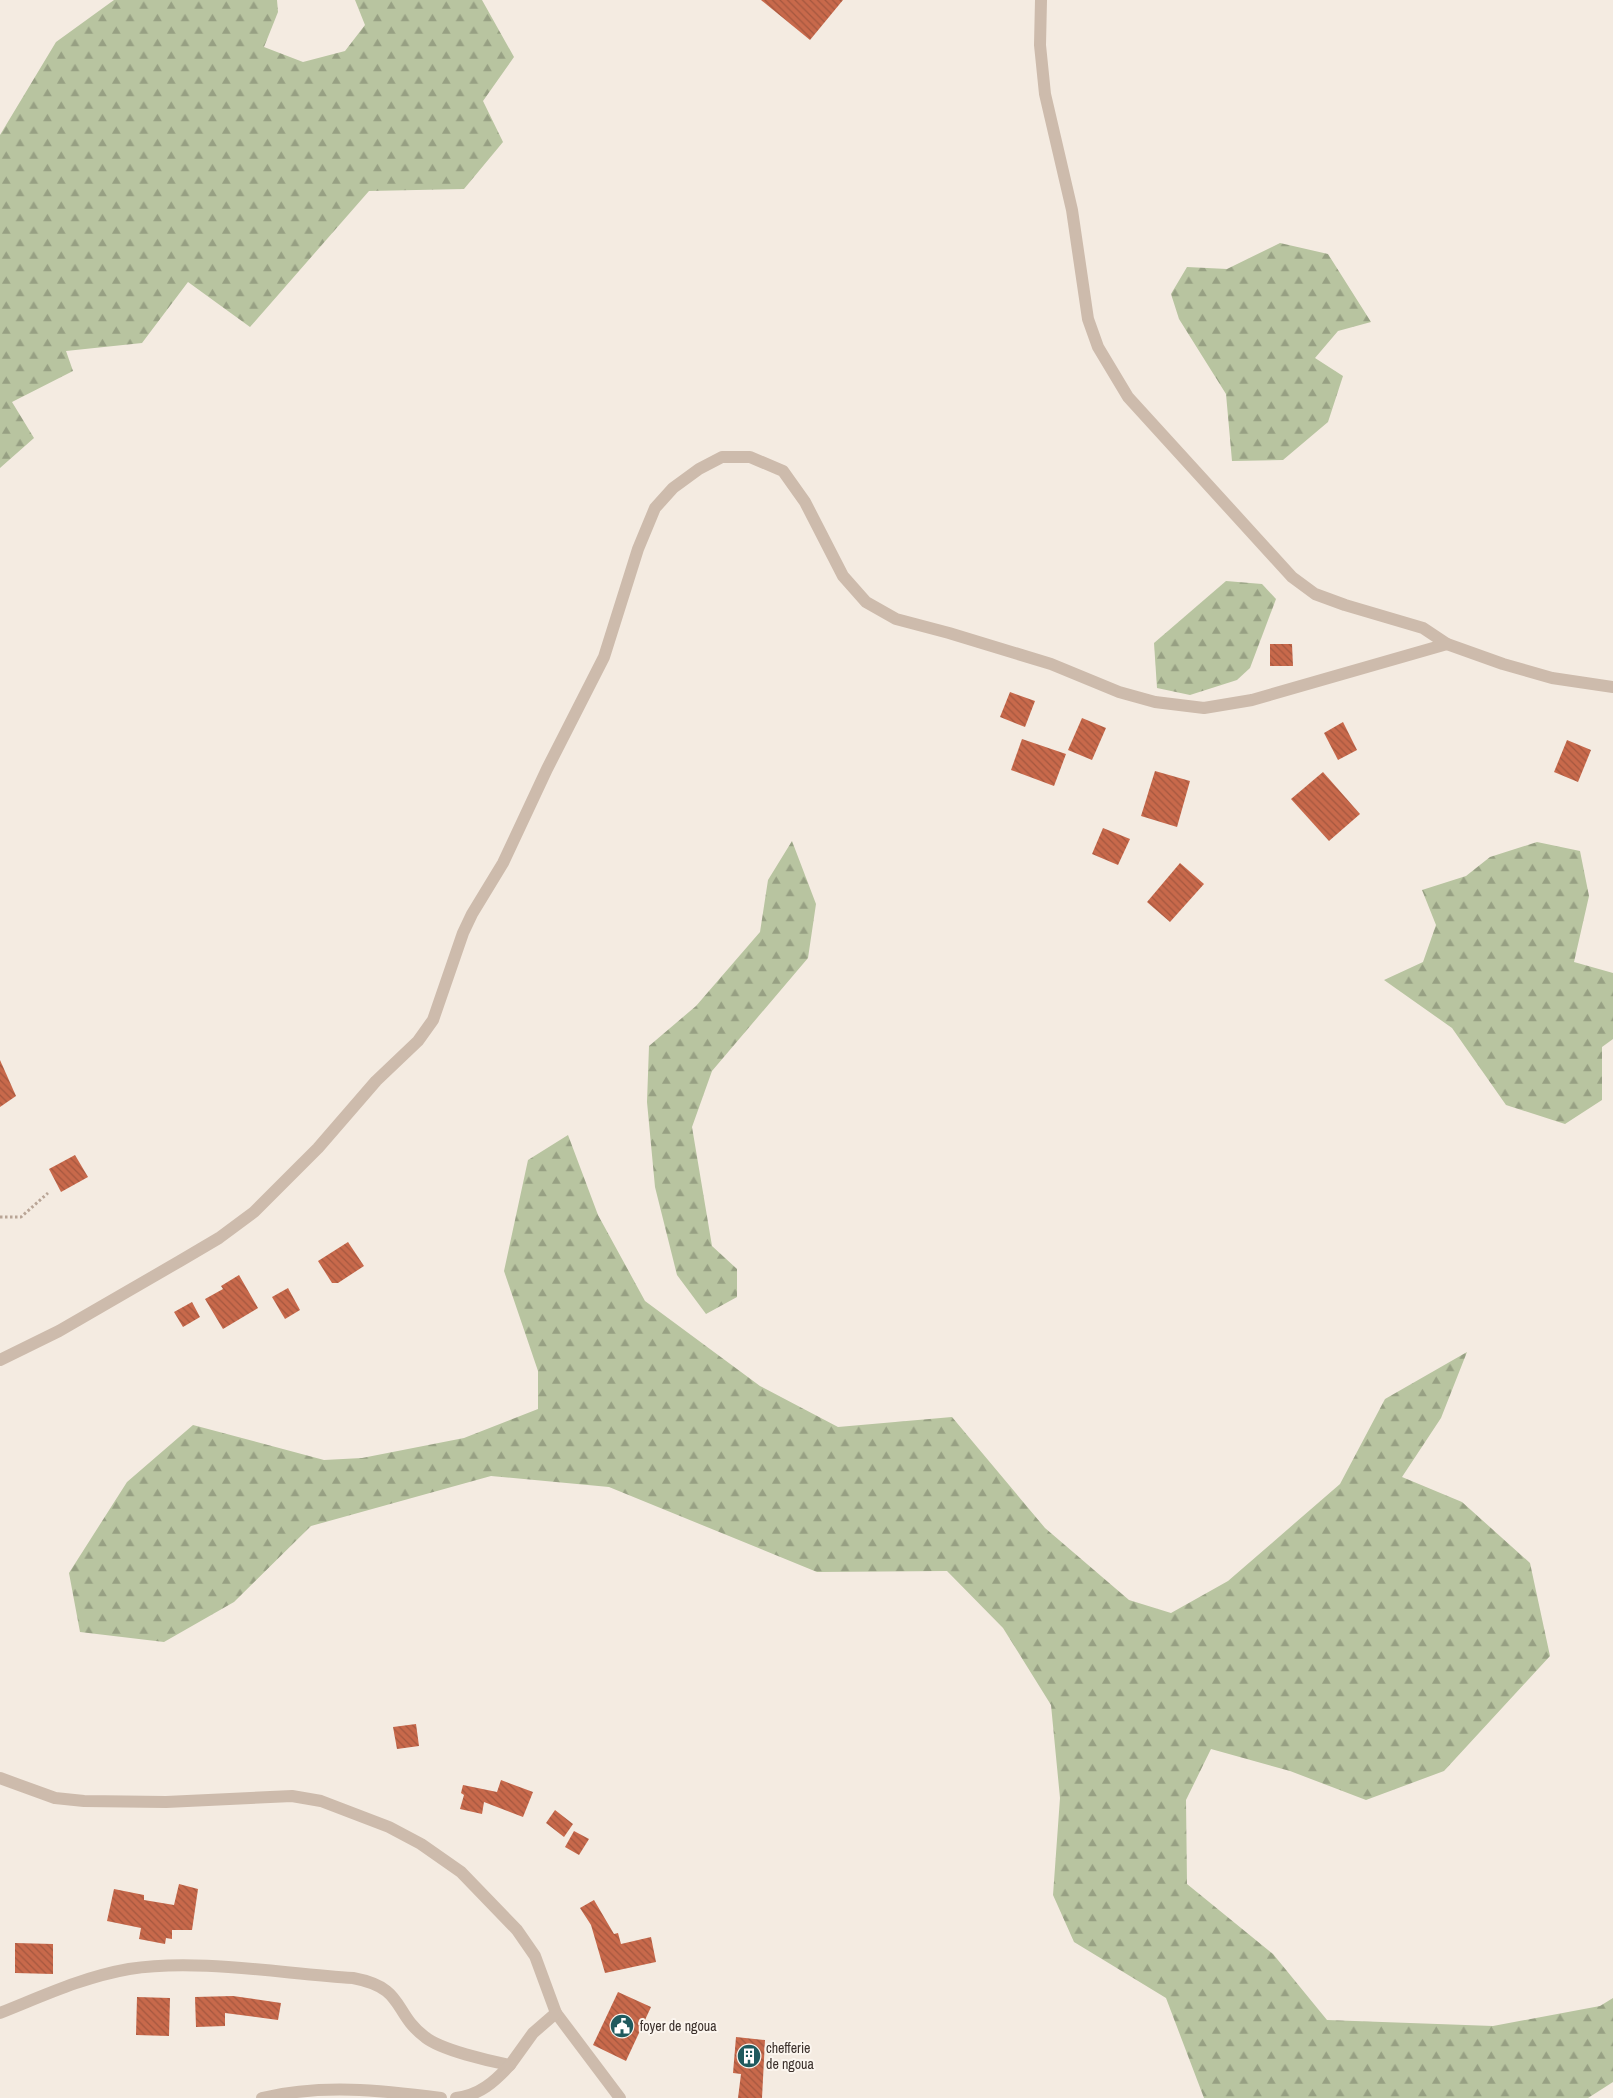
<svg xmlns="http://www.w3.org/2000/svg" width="1613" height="2098" viewBox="0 0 1613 2098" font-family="'Archivo Narrow',sans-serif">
<defs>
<pattern id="forest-firs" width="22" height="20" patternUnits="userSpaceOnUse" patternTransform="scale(1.25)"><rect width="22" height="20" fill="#b8c4a0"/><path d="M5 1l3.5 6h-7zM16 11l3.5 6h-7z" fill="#97a083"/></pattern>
<pattern id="building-back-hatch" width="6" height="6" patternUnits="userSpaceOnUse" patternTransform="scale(1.25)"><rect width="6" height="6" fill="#c8694b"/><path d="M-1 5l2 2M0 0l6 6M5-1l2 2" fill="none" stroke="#a4573f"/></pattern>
</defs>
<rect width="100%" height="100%" fill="#f4ebe1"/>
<g fill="url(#forest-firs)">
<polygon points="114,0 277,0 278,12 264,47 303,62 345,51 365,25 355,0 482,0 514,57 483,101 503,142 464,189 369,191 250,327 188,282 142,343 66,351 73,371 12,402 34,438 0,468 0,135 56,42"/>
<polygon points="1280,243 1328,254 1371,322 1338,331 1315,358 1343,376 1328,422 1283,460 1232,461 1226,394 1179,319 1171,294 1187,267 1227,269"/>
<polygon points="1226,581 1262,584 1276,599 1250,668 1237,680 1190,695 1157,688 1154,643"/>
<polygon points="792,841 816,904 808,958 712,1071 692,1127 712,1246 737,1269 737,1297 706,1314 677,1275 655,1187 647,1102 649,1046 696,1006 760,932 768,880"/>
<polygon points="1537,842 1580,851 1589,896 1574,962 1613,973 1613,1039 1602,1047 1602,1100 1565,1124 1506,1105 1452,1028 1384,980 1423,962 1436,925 1422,890 1466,876 1490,857"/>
<polygon points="568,1135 598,1215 645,1301 760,1386 838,1427 952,1417 1045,1528 1129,1600 1171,1613 1228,1581 1340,1484 1385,1399 1467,1352 1441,1418 1402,1477 1462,1502 1530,1563 1550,1656 1444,1771 1366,1800 1290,1771 1211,1749 1186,1800 1187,1884 1273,1954 1327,2020 1493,2026 1600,2006 1613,1998 1613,2082 1588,2098 1204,2098 1166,1998 1074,1942 1053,1895 1060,1798 1051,1705 1003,1628 947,1571 817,1572 609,1487 491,1476 311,1526 234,1602 164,1642 80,1632 69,1573 127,1482 193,1425 324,1460 362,1458 464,1438 538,1409 538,1371 504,1271 528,1160"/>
</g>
<g fill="url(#building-back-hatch)">
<polygon points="761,0 843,0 810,40"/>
<polygon points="1270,644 1292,644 1293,666 1270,666"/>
<polygon points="1010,692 1035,701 1025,727 1000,717"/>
<polygon points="1082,718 1106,728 1092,760 1068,750"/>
<polygon points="1343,722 1357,750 1338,760 1324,733"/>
<polygon points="1022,739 1066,754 1054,786 1011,770"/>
<polygon points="1567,740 1591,750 1578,782 1554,772"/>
<polygon points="1155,771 1190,781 1177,827 1141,816"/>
<polygon points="1323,772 1360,814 1329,841 1291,799"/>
<polygon points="1103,828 1130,839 1118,865 1092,854"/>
<polygon points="1180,863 1204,884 1170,922 1147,902"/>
<polygon points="0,1060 16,1096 0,1107"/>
<polygon points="75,1155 88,1177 61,1192 49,1169"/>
<polygon points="348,1242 364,1266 338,1283 332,1283 318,1261"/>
<polygon points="239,1275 258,1308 223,1329 205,1299 223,1289 221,1286"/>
<polygon points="288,1288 300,1310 285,1319 272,1297"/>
<polygon points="192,1302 200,1317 183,1327 174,1312"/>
<polygon points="416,1724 419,1746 397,1749 393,1727"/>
<polygon points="501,1780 533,1792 523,1817 484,1802 482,1814 460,1809 464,1795 461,1793 463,1785 497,1792"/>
<polygon points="555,1810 573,1824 564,1837 546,1823"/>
<polygon points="574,1831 589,1839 579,1855 565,1847"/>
<polygon points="179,1884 198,1889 192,1930 172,1930 172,1939 166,1938 165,1944 139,1939 141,1928 107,1921 114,1889 144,1895 144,1900 174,1905"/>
<polygon points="594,1900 614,1934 618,1933 621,1944 651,1937 656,1962 605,1973 591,1925 580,1908"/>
<polygon points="15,1943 53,1944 53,1974 15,1973"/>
<polygon points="618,1992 651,2007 626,2061 593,2045"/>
<polygon points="233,1996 281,2003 278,2020 225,2013 225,2026 196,2027 195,1997"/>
<polygon points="137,1997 170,1998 169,2036 136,2035"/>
<polygon points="736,2037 765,2040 762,2098 738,2098 741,2074 733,2073"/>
</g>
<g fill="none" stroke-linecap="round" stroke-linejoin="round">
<polyline stroke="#b9a596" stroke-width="3" stroke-dasharray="2.5 2.5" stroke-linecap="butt" points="0,1217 21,1217 48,1193"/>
<g stroke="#cdbbac" stroke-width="12">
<polyline points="1041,0 1040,45 1045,94 1072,210 1088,319 1098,347 1128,397 1292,577 1315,594 1345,605 1423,628 1447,644 1503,664 1552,678 1613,687"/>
<polyline points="0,1360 59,1331 180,1261 219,1238 254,1212 318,1148 376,1081 418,1041 433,1020 463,933 472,914 503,863 547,769 604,657 638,549 655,508 673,488 699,469 722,457 750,457 783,471 805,502 843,576 866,602 896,619 949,633 1051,664 1119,692 1155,702 1204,708 1252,700 1447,644"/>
<polyline points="0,1778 55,1798 84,1801 166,1802 292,1796 321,1801 389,1827 421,1844 461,1872 517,1930 535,1956 556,2013 620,2098"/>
<path d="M0 2013C43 1996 83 1977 129 1969 197 1958 284 1974 353 1978 406 1988 392 2012 425 2037 441 2050 489 2061 510 2065L533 2033 556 2013"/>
<path d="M262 2098C321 2084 381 2090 441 2098"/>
<path d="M456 2098C480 2095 494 2082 510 2065"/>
</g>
</g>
<defs>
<g id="civic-disc" transform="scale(1.25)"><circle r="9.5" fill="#1f5a5e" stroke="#fbf5ee"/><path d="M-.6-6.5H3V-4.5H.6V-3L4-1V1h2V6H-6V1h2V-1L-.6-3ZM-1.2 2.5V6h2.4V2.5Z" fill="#fff"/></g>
<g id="building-disc" transform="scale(1.25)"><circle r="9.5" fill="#1f5a5e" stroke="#fbf5ee"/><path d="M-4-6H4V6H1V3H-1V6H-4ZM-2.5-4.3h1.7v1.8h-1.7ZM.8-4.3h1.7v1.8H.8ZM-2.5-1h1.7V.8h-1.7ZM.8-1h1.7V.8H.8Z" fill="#fff"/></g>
</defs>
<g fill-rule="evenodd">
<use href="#civic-disc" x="622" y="2026"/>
<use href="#building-disc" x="749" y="2056"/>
</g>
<g text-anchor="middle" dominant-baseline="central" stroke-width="4" stroke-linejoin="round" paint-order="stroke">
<g font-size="14" fill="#3b302b" stroke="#fbf5ee" text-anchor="start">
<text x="640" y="2026">foyer de ngoua</text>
<text x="766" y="2048">chefferie<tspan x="766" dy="16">de ngoua</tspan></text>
</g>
</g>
</svg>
